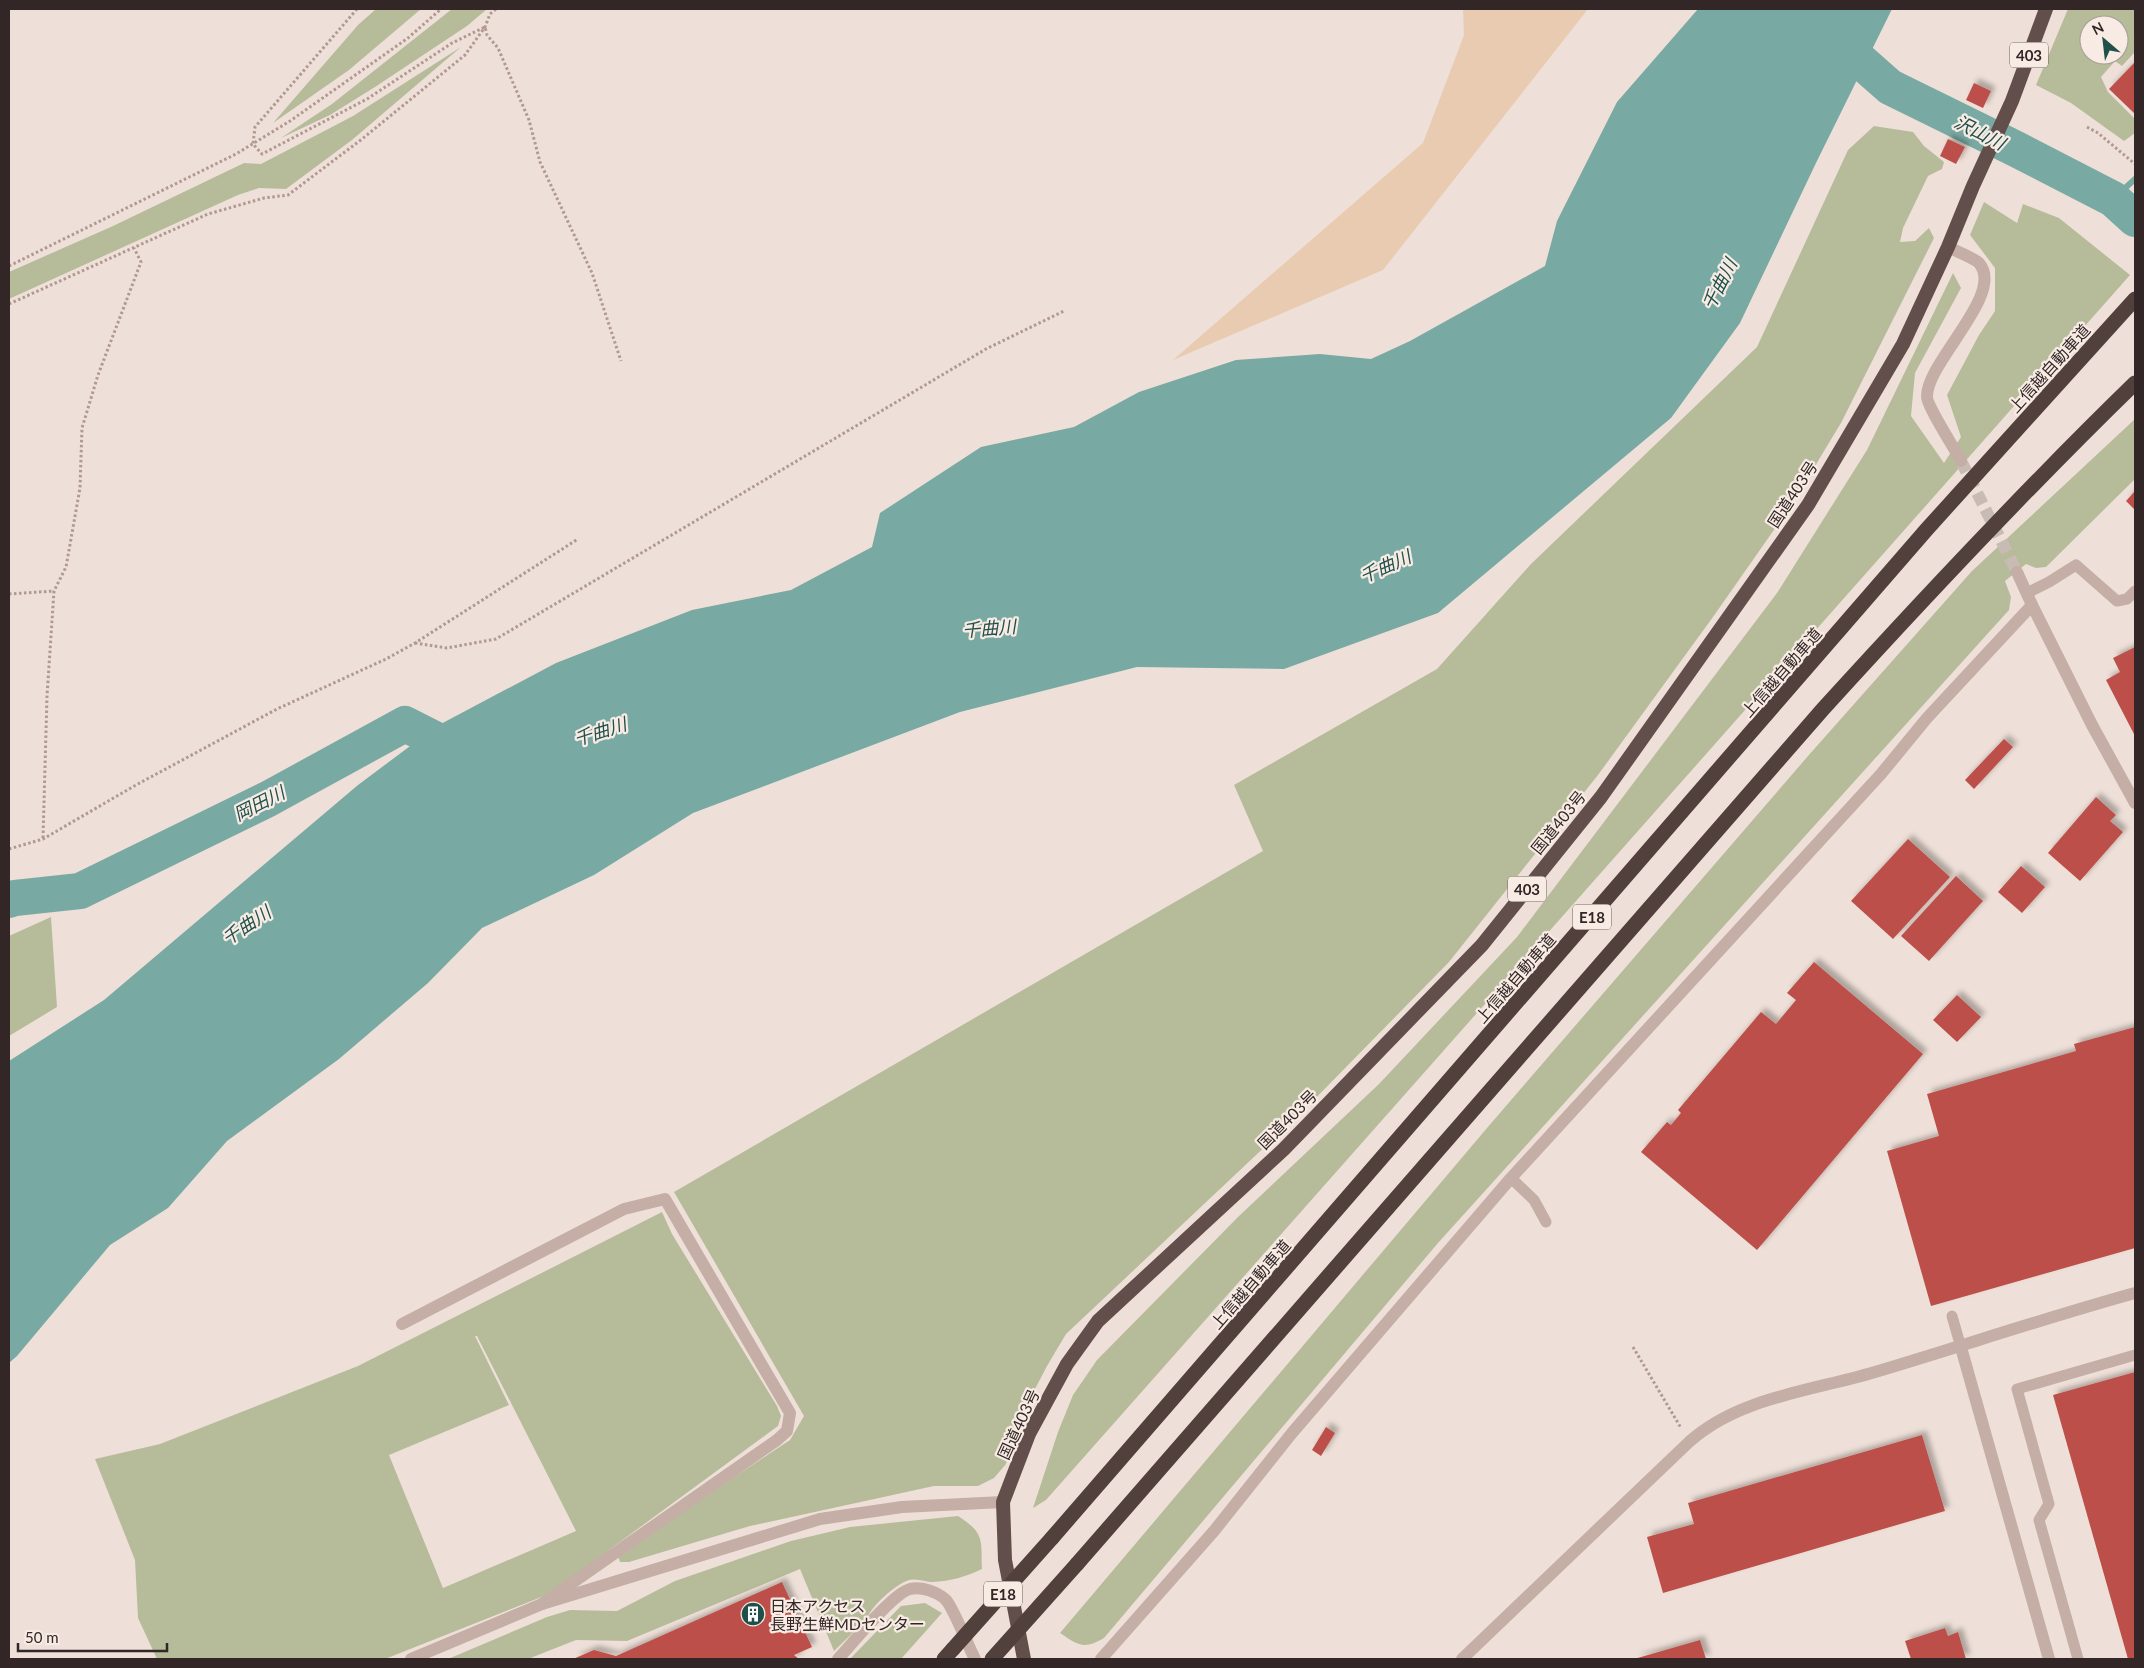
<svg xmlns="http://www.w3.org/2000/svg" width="2144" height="1668" viewBox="0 0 2144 1668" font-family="Lato,'Noto Sans JP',sans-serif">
<defs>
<filter id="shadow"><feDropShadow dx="4.5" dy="-4.5" stdDeviation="2.5" flood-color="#0004"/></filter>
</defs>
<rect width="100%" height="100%" fill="#eee0d8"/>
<g fill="#b6bc9a" fill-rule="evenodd">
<polygon points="376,9 421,9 349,70 273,123 358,25"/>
<polygon points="452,9 487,9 467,26 375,87 330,115 281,138 332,104"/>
<path d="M2068 9H2135V52L2122 66 2115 61 2101 77 2108 92 2135 119V133L2124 141 2071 103 2036 85ZM2089 25H2119V55H2089Z"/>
<polygon points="461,47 352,140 286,189 259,188 238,195 9,299 9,272 113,226 244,163 261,164 353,116"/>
<polygon points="1874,126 1913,132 1924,146 1944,162 1942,169 1928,176 1903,228 1900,242 1915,241 1929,228 1934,238 1841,423 1792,504 1713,617 1598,775 1449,962 1304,1110 1066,1334 1047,1366 1012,1433 1006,1464 994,1478 978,1486 934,1486 750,1526 629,1562 620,1562 618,1556 621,1552 790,1440 804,1416 674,1192 1263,851 1234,785 1437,669 1531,564 1757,347 1848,150"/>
<polygon points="1984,202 2017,223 2023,204 2059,218 2130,275 1046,1500 1033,1508 1058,1432 1073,1395 1097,1360 1239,1216 1379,1084 1517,937 1777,593 1867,450 1953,273 1961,288 1915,373 1911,416 1944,463 1961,437 1947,395 1979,335 1995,311 1995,268 1970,235"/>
<path d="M2135 419V479L2046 567 2036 568 2026 564 2005 581 2011 597 2009 610 1438 1243 1104 1638C1084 1650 1078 1645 1060 1633L1487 1128 1808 756 1972 571Z"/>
<polygon points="51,917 57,1007 9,1036 9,936"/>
<path d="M662 1212 672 1234 777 1406 781 1416 778 1426 549 1594 385 1659H157L138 1618 135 1560 95 1459 160 1444 358 1366ZM475 1336H477L576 1531 443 1588 389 1455 509 1405Z"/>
<path d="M958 1516C985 1533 981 1540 982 1569 966 1577 950 1581 933 1582 926 1582 916 1578 909 1580 896 1584 871 1606 867 1619L834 1651 800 1569 627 1641 576 1640 528 1659H448L547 1617 570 1610 617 1611 675 1581 791 1541 850 1527Z"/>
<polygon points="925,1603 942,1613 901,1659 850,1659 901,1606"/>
</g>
<polygon fill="#e8cbb0" points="1463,9 1588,9 1383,270 1173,360 1423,143 1464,35"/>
<polygon fill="#79a9a3" points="1698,9 1892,9 1815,165 1740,323 1671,418 1438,613 1284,669 1137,667 960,712 693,813 594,875 482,928 428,983 339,1059 227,1141 168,1208 110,1245 17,1356 9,1363 9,1061 104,1000 358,785 437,726 556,663 692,610 791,590 872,547 880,513 981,447 1074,427 1139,392 1236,360 1320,354 1371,359 1410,341 1545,266 1557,221 1617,102"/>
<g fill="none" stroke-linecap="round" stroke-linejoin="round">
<polyline stroke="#79a9a3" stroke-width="6" points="2113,199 2135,179"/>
<g stroke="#79a9a3" stroke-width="36">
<polyline points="1831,35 1890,87 2016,149 2113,199 2135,219"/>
<polyline points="9,900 15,898 80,891 268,799 405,724 470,757"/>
</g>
</g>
<g fill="#bc5048" filter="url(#shadow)">
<polygon points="2135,62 2135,114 2109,89"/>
<polygon points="1974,83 1991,91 1983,108 1966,100"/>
<polygon points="1948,139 1965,147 1956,164 1940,156"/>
<polygon points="2135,491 2135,510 2126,501"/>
<polygon points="2135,647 2135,736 2106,680 2120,672 2113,658"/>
<polygon points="2004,739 2013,747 1974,789 1965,780"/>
<polygon points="2096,797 2116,815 2110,821 2123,832 2080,881 2048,853"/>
<polygon points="1908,839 1950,877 1893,939 1851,901"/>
<polygon points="2021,866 2045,887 2022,913 1998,892"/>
<polygon points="1956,876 1983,901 1929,961 1901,936"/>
<polygon points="1814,962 1923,1054 1757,1250 1641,1152 1667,1122 1671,1125 1681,1113 1678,1110 1761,1012 1776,1024 1796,1000 1787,993"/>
<polygon points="1957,995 1981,1017 1957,1042 1933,1020"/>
<polygon points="2135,1027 2135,1248 1931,1306 1887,1151 1939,1136 1927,1094 2076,1051 2074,1044"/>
<polygon points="2135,1372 2135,1659 2128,1659 2053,1395"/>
<polygon points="1326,1427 1335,1433 1321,1456 1312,1450"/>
<polygon points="1922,1435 1945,1511 1663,1593 1647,1537 1694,1524 1688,1503"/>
<polygon points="782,1582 812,1647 794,1655 799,1659 573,1659 594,1650 616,1656"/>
<polygon points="1945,1628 1948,1636 1958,1632 1966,1659 1911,1659 1905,1641"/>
<polygon points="1700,1640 1706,1659 1634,1659"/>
</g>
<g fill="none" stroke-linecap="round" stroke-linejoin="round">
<polyline stroke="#c8bbb4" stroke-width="12" stroke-dasharray="12 6" stroke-linecap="butt" points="1961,461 2017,572"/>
<g stroke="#b19890" stroke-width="3" stroke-dasharray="2.5 2.5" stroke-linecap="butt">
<polyline points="357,9 255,127 253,144 262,154 367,99 452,43 485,27 487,35 498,48 529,120 540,162 592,273 621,361"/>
<polyline points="2087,127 2098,133 2135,164"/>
<polyline points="9,266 236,154 290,121 408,38 441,9"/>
<polyline points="9,304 208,214 264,198 288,195 362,139 465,55 485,27 490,14 496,9"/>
<polyline points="9,594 54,591"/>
<polyline points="415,643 447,648 496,639 986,349 1064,311"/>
<polyline points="43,838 47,696 54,591 66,567 80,488 82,428 98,375 141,262 134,248"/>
<polyline points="9,849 43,839 136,785 277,709 386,659 415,643 578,539"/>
<polyline points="1633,1347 1681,1428"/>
</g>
<g stroke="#c5aea5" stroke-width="11">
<polyline points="2027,593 2049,582 2076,565 2117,601 2127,599 2135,591"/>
<polyline points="1511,1178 1534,1200 1546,1222"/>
<polyline points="1952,1316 1960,1344"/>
<polyline points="2078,1659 2039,1520 2049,1504 2017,1389 2135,1355"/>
</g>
<g stroke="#c5aea5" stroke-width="12">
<path d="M1948 247C1956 251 1974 258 1979 263 2006 294 1926 362 1927 397 1927 406 1955 449 1961 461"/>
<polyline points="402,1324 624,1209 665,1199 790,1413 787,1431 777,1440 542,1604"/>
<polyline points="411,1659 542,1604 820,1519 902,1507 1003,1502"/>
<path d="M838 1659C852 1644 893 1593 910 1589 921 1586 938 1592 946 1600 954 1609 968 1646 975 1659"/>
<polyline points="1101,1659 1214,1531 1292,1433 1511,1178 1881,774 1927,718 2032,605 2017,572"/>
</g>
<g stroke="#c5aea5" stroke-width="12">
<polyline points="2032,605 2092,725 2135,803"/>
<polyline points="1960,1344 2049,1659"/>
<path d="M1462 1659 1689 1442C1739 1397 1812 1391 1875 1372 1962 1346 2048 1317 2135 1293"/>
</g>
<polyline stroke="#624e4a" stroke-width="14" points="1024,1659 1005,1560 1003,1502 1029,1434 1067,1364 1098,1321 1284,1149 1482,945 1601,797 1808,505 1903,344 1948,247 1973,186 2012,101 2046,9"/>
<g stroke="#52403d" stroke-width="15">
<polyline points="1052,1538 1927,529 2135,299"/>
<path d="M1077 1564 1823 709C1924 598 2027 488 2135 383"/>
<polyline points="944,1659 953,1649"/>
</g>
<g stroke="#52403d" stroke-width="15">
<polyline points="953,1649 1052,1538"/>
<polyline points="992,1659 1077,1564"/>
</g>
</g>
<defs>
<g id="building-disc" transform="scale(1.25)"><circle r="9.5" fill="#1f504a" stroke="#f7ebe4"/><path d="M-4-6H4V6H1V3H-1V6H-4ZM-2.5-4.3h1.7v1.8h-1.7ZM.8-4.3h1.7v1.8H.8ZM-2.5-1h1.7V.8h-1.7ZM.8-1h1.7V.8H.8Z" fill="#fff"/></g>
</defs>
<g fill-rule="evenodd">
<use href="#building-disc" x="753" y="1614"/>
</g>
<g text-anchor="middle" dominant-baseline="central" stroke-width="4.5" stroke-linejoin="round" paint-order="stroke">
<g fill="#f7ebe4" stroke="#6d625f" stroke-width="1">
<rect x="2010" y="42.5" width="38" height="25" rx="4"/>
<rect x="1508" y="876.5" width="38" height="25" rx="4"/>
<rect x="1573" y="904.5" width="38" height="25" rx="4"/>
<rect x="984" y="1581.5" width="38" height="25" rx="4"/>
</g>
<g font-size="15" font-weight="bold" fill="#322726">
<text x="2029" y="55">403</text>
<text x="1527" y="889">403</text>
<text x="1592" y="917">E18</text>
<text x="1003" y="1594">E18</text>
</g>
<g font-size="16" fill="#322726" stroke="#f7ebe4">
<text transform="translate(2049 368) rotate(-48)">上信越自動車道</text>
<text transform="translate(1792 494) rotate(-57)">国道403号</text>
<text transform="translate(1781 672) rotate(-49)">上信越自動車道</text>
<text transform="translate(1558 822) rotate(-51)">国道403号</text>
<text transform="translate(1515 978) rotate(-49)">上信越自動車道</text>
<text transform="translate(1287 1119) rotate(-45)">国道403号</text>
<text transform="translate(1250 1284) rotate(-49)">上信越自動車道</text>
<text transform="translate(1018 1424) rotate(-65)">国道403号</text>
</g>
<g font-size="16" fill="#322726" stroke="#f7ebe4" text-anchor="start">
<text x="770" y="1605">日本アクセス<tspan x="770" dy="18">長野生鮮MDセンター</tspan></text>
</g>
<g font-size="18" font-style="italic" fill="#1f504a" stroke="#f7ebe4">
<text transform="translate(1980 132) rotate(27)">沢山川</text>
<text transform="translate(1719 284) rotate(-63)">千曲川</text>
<text transform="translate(1385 566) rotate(-24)">千曲川</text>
<text transform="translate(989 628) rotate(-5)">千曲川</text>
<text transform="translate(600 731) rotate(-18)">千曲川</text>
<text transform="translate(259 803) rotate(-27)">岡田川</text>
<text transform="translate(246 925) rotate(-34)">千曲川</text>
</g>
</g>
<rect width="2144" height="1668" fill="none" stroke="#322726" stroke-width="20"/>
<g transform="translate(2104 40) rotate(332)"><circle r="24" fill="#f7ebe4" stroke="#a89d98"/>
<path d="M0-4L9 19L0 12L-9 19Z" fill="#1f504a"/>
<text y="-8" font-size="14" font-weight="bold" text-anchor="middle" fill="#322726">N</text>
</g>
<path d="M18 1643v8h149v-8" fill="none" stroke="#322726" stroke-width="2.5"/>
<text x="25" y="1643" font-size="15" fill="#322726" stroke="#f7ebe4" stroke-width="4" paint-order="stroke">50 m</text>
</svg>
